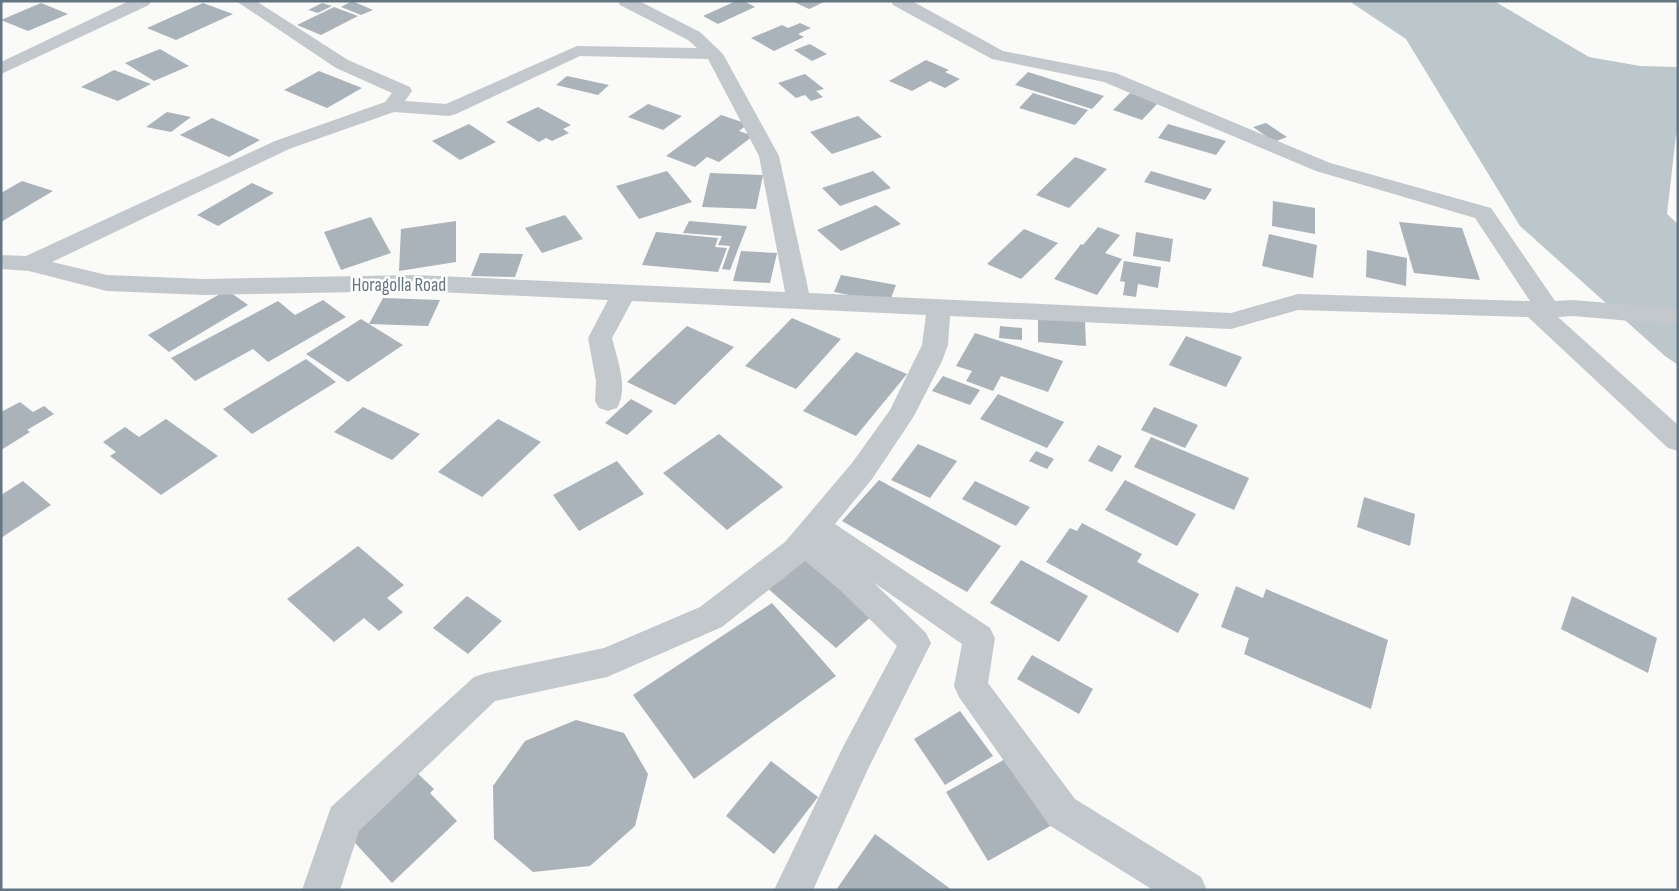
<svg xmlns="http://www.w3.org/2000/svg" width="1679" height="891" viewBox="0 0 1679 891" font-family="'Sofia Sans Condensed',sans-serif">
<rect width="100%" height="100%" fill="#fafaf8"/>
<polygon fill="#bbc7cb" points="1349,1 1494,1 1589,57 1640,66 1678,67 1678,135 1676,135 1667,214 1678,224 1678,365 1665,356 1520,226 1406,39"/>
<g fill="#aab3b9">
<polygon points="352,1 373,10 361,15 341,7"/>
<polygon points="736,1 744,1 755,7 718,24 703,16"/>
<polygon points="792,1 826,1 809,9"/>
<polygon points="41,3 68,14 28,31 1,20"/>
<polygon points="203,3 233,14 176,40 147,28"/>
<polygon points="322,3 332,6 318,13 308,10"/>
<polygon points="334,7 358,16 321,35 297,25"/>
<polygon points="800,23 811,28 798,34 804,37 774,51 751,38 782,25 788,28"/>
<polygon points="810,44 827,54 812,61 794,50"/>
<polygon points="160,49 189,66 154,81 125,63"/>
<polygon points="926,60 949,70 945,72 960,79 945,88 930,81 912,91 889,81"/>
<polygon points="114,70 151,84 118,101 81,87"/>
<polygon points="319,71 362,88 327,108 284,90"/>
<polygon points="1028,72 1104,96 1092,109 1015,85"/>
<polygon points="805,74 824,89 816,91 823,97 811,101 805,95 796,98 778,83"/>
<polygon points="567,76 609,85 598,95 556,85"/>
<polygon points="1033,93 1088,110 1075,125 1019,108"/>
<polygon points="1130,93 1159,102 1142,120 1113,110"/>
<polygon points="648,104 682,116 663,130 628,117"/>
<polygon points="538,107 571,125 563,129 569,133 552,141 546,138 539,142 506,122"/>
<polygon points="167,112 191,117 171,132 146,127"/>
<polygon points="721,115 748,124 739,131 753,136 719,162 707,157 695,167 666,156"/>
<polygon points="858,116 882,137 832,154 810,132"/>
<polygon points="212,118 260,140 229,157 180,135"/>
<polygon points="1266,123 1287,137 1274,142 1253,127"/>
<polygon points="469,124 496,142 460,160 432,141"/>
<polygon points="1168,124 1226,141 1216,155 1158,138"/>
<polygon points="1075,157 1107,169 1069,208 1036,195"/>
<polygon points="667,171 692,202 639,219 616,186"/>
<polygon points="873,171 891,188 840,206 822,188"/>
<polygon points="1151,171 1212,189 1205,200 1144,182"/>
<polygon points="710,173 763,175 756,209 702,207"/>
<polygon points="22,181 53,191 1,222 1,193"/>
<polygon points="252,183 274,193 218,226 197,215"/>
<polygon points="1273,201 1315,208 1315,234 1272,226"/>
<polygon points="876,205 901,224 841,251 817,230"/>
<polygon points="565,215 583,239 542,253 525,228"/>
<polygon points="371,217 391,253 341,270 324,232"/>
<polygon points="456,221 456,262 399,271 401,229"/>
<polygon points="689,221 747,226 730,270 722,269 730,246 718,245 722,236 683,233"/>
<polygon points="1399,222 1462,228 1480,280 1414,273"/>
<polygon points="1098,227 1120,235 1105,253 1122,259 1097,295 1054,279 1081,244 1083,245"/>
<polygon points="1024,229 1058,243 1021,279 987,264"/>
<polygon points="656,232 718,238 715,247 727,248 718,272 642,265"/>
<polygon points="1136,232 1173,239 1170,262 1133,256"/>
<polygon points="1269,234 1317,245 1313,278 1262,266"/>
<polygon points="1367,250 1407,258 1406,286 1366,277"/>
<polygon points="741,251 777,253 770,283 733,281"/>
<polygon points="480,253 523,254 515,277 471,276"/>
<polygon points="1124,261 1161,267 1158,288 1138,284 1136,297 1123,295 1125,282 1120,281"/>
<polygon points="841,275 896,285 889,303 834,292"/>
<polygon points="227,290 248,305 169,352 148,335"/>
<polygon points="383,298 440,300 428,326 369,324"/>
<polygon points="323,300 346,317 268,362 253,349 195,381 171,358 278,301 295,315"/>
<polygon points="1038,317 1085,321 1086,346 1038,342"/>
<polygon points="792,318 841,339 796,389 745,366"/>
<polygon points="361,319 403,345 348,382 306,354"/>
<polygon points="687,326 734,347 675,405 627,382"/>
<polygon points="1000,326 1022,328 1022,340 999,338"/>
<polygon points="975,333 1063,361 1048,392 1001,376 993,391 966,381 972,371 956,366"/>
<polygon points="1186,336 1242,357 1226,387 1169,365"/>
<polygon points="856,352 907,374 856,436 803,411"/>
<polygon points="306,359 336,382 252,434 223,409"/>
<polygon points="943,376 980,390 970,405 932,391"/>
<polygon points="998,394 1064,422 1047,448 980,419"/>
<polygon points="631,399 653,411 627,435 605,423"/>
<polygon points="20,402 33,412 44,406 54,414 27,430 30,432 1,450 1,412"/>
<polygon points="363,407 420,434 392,460 334,432"/>
<polygon points="1154,407 1198,425 1185,448 1141,430"/>
<polygon points="166,419 218,456 161,495 110,456 116,452 103,442 125,427 139,437"/>
<polygon points="498,419 541,442 482,497 438,472"/>
<polygon points="719,434 783,487 727,530 663,473"/>
<polygon points="1151,437 1249,478 1234,510 1134,467"/>
<polygon points="918,444 957,461 930,498 891,480"/>
<polygon points="1098,445 1122,456 1112,472 1088,461"/>
<polygon points="1036,451 1054,459 1047,469 1029,461"/>
<polygon points="617,461 644,494 579,531 553,495"/>
<polygon points="879,480 1001,546 967,592 842,521"/>
<polygon points="1125,480 1196,514 1177,546 1105,510"/>
<polygon points="23,481 51,505 1,538 1,495"/>
<polygon points="975,481 1030,507 1016,526 962,499"/>
<polygon points="1364,497 1415,514 1410,546 1357,527"/>
<polygon points="1082,523 1142,554 1137,562 1199,594 1178,633 1046,562 1070,528 1077,531"/>
<polygon points="358,546 404,585 387,598 403,612 379,631 364,618 334,642 287,599"/>
<polygon points="803,555 874,614 836,648 765,586"/>
<polygon points="1021,560 1088,596 1059,642 990,603"/>
<polygon points="1236,586 1263,598 1266,589 1388,640 1371,709 1244,654 1249,638 1221,627"/>
<polygon points="467,596 502,621 468,654 433,628"/>
<polygon points="1572,596 1657,638 1648,673 1561,629"/>
<polygon points="772,603 836,676 694,779 633,695"/>
<polygon points="1032,655 1093,689 1079,714 1017,679"/>
<polygon points="960,711 993,756 945,785 914,739"/>
<polygon points="576,720 624,733 648,774 635,826 590,866 533,872 494,839 493,786 525,741"/>
<polygon points="1007,758 1052,825 988,861 946,792"/>
<polygon points="771,761 818,797 774,854 726,816"/>
<polygon points="413,769 434,789 430,793 457,821 392,883 344,831"/>
<polygon points="875,834 952,890 836,890"/>
</g>
<g fill="none" stroke-linecap="round" stroke-linejoin="round">
<g fill="#c3c8cc" fill-rule="evenodd">
<polygon points="129,1 151,1 149,5 1,74 1,62"/>
<path d="M236 1H256L348 60 410 87 412 91 405 101 446 104 577 46 697 48 688 40 620 5 618 1H639L700 32 723 54 779 156 809 293 1231 313 1298 294 1530 301 1475 218 1316 171 1104 82 992 59 893 5 891 1H912L1003 51 1116 73 1330 163 1491 208 1555 301 1573 300 1678 309V325L1573 316 1558 317 1678 425V451L1668 448 1528 317 1298 310 1231 329 950 316 948 345 942 361 914 416 872 479 835 524 990 628 995 638 988 683 1075 799 1201 877 1207 890H1153L1049 825 959 697 954 686 962 644 873 582 926 633 931 643 868 769 813 890H774L844 745 897 646 840 590 805 561 722 627 607 677 495 701 359 831 340 890H302L331 807 474 677 486 673 604 648 700 607 785 542 852 463 890 410 922 345 926 315 632 301 612 338C617 359 629 388 617 408L608 411 599 408 595 401 596 381 588 338 608 300 416 291 204 295 107 291 29 271 1 269V255L26 256 275 141 385 102 392 93 336 68ZM580 56 708 59 759 156 785 292 416 275 204 279 107 275 52 262 289 149 394 112 449 116 456 114Z"/>
</g>
</g>
<g text-anchor="middle" dominant-baseline="central" stroke-width="5" stroke-linejoin="round" paint-order="stroke">
<g font-size="19" fill="#657683" stroke="#fff">
<text x="399" y="285">Horagolla Road</text>
</g>
</g>
<rect width="1679" height="891" fill="none" stroke="#657683" stroke-width="5"/>
</svg>
